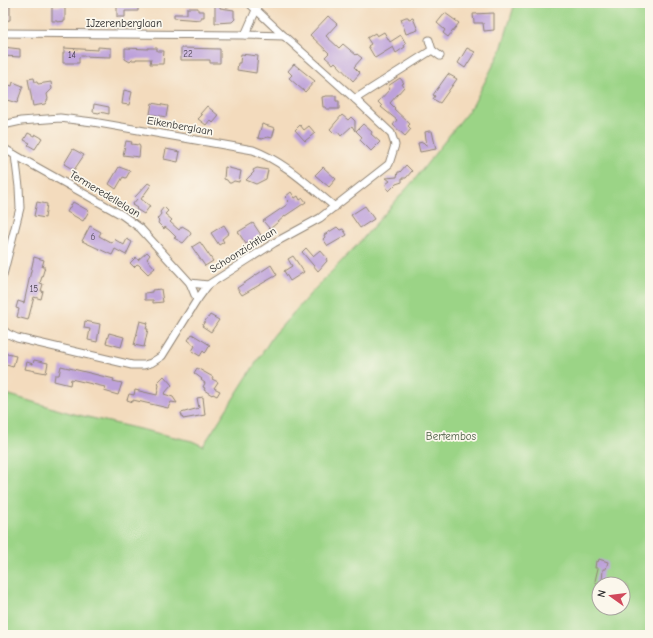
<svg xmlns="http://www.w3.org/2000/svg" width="653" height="638" viewBox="0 0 653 638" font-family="'Comic Neue',sans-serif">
<rect width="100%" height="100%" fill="#fbf7ec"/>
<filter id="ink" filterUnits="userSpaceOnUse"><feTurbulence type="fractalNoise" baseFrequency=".025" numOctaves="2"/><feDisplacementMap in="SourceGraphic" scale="8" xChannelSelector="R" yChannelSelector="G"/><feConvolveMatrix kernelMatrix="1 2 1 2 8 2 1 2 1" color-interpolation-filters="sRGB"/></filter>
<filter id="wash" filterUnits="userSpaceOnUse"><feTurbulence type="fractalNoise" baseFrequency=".012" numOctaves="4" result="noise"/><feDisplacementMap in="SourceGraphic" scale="16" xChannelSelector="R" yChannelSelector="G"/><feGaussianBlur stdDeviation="0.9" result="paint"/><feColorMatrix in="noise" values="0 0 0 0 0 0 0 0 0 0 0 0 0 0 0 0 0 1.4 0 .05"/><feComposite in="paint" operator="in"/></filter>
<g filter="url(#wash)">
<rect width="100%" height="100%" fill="#f3dbbd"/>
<path fill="#9bd486" stroke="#638058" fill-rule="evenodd" d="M515 3H650V635H3V393L70 413 192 441 203 446 273 336 311 293 358 244 415 179 473 105 501 50ZM599 584H623V608H599Z"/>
<g id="blocks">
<g fill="#bda1da">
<polygon points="117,3 138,3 138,11 125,11 125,17 117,17"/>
<polygon points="215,5 220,5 220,8 234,10 234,17 235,19 232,22 215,23"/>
<polygon points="3,6 10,6 10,20 4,21 3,19"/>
<polygon points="52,6 65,6 65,21 57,22 57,21 52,21"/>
<polygon points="187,8 198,8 198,11 204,11 204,17 201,17 201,20 174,18 174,14 187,14"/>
<polygon points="445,13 459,23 448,37 443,33 445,30 437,23"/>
<polygon points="494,13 494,30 484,31 483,23 474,23 473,14"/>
<polygon points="328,16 337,24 326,36 339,48 343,44 356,55 357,54 362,58 354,67 360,73 353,81 335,62 333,64 325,57 329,53 310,35"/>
<polygon points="406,17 408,17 409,19 413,18 418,30 406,34 401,19"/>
<polygon points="384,32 390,42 401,35 406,44 404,45 405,47 396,53 393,47 375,58 368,46 371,44 367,38 375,33 377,36"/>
<polygon points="3,47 20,49 20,57 3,56"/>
<polygon points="98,47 111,48 111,57 81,56 79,57 79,63 63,63 63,53 64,53 64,48 98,50"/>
<polygon points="125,48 148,49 148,48 157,48 157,51 164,51 163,64 150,64 151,59 136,59 136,60 132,60 130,62 125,59"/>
<polygon points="181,48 220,49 220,63 210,63 210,60 181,60"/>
<polygon points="467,48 475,52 465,68 458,63"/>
<polygon points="241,54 258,56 256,73 237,70 238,63 240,63"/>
<polygon points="294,64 315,81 305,92 289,78 292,75 288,71"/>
<polygon points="448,74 457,79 440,103 433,99 435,96 433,95"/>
<polygon points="34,78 35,82 37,82 38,84 51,82 52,89 47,94 48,99 45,104 33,106 28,79"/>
<polygon points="400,78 404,83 402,84 404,87 390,103 395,108 394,109 410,124 408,126 411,129 405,136 393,125 397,120 381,107 382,106 378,102 390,89 388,86"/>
<polygon points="13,82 23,86 17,103 7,100 3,100 3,83 12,86"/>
<polygon points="124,90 132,92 129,105 122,104"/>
<polygon points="326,96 336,96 336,101 339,101 339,109 326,109 326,107 323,107 322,97"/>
<polygon points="152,103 168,106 166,117 150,114"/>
<polygon points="94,104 109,107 109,114 100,112 99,113 93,112"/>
<polygon points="207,106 219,116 213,123 210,120 206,125 198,119 202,115 200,114"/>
<polygon points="342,115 348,120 351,117 355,121 355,131 352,126 341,136 338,132 334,133 330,129"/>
<polygon points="262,124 275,128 272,138 268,137 262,139 258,138"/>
<polygon points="363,124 372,132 371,134 380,142 371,151 360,140 362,137 356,131"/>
<polygon points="300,125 304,130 309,126 315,133 305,141 295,130"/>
<polygon points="429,131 432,131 436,149 420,152 418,143 423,142 427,146 425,132"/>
<polygon points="28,133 34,136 35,134 42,138 35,149 28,145 30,143 24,140"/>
<polygon points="126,141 132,142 131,144 139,145 140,147 139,157 123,155"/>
<polygon points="73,149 84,155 74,170 64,164"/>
<polygon points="166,149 180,152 178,162 164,159"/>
<polygon points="406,165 412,171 406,178 402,178 402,182 396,184 389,191 387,189 386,184 390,181 386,178 397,177 398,172 400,172"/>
<polygon points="119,167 130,171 126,178 123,177 116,189 109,184"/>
<polygon points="225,167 241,171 239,182 234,181 231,183 229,183 227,180 224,179"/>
<polygon points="323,167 336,179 329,187 315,175"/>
<polygon points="257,168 268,170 266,179 256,184 246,180 254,172 253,170"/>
<polygon points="148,183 151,185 141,199 150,206 144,214 136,209 137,208 132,205 137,199 135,197"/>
<polygon points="291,192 295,198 298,196 300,200 303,198 306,202 285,216 270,229 263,221 288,204 287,203 289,201 285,197"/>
<polygon points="37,202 47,204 45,218 34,216"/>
<polygon points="73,202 89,211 83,221 67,212"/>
<polygon points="365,206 374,219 360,228 351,215"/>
<polygon points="164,207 168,211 165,214 172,220 170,222 179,230 182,226 189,230 191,234 183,243 174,238 176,237 169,230 165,227 164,229 158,223 159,221 157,219 161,214 160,212"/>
<polygon points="253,223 261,235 246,244 238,232"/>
<polygon points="224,225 229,233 222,239 224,242 219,245 211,233"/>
<polygon points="90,226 101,232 99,236 112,243 114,239 124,245 127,239 132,242 126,255 115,249 112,255 82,241"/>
<polygon points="337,227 340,230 343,229 347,235 328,246 323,239 325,237 324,235"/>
<polygon points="200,242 213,261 205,266 192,247"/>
<polygon points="306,248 313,256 320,250 327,258 326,259 327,261 318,271 302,252"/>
<polygon points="147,252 150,255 147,259 155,268 148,274 139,265 137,264 134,267 130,263 136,257 138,260"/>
<polygon points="293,256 304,272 290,281 284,271 292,266 288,259"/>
<polygon points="34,257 44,260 42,267 45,267 40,283 43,284 41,291 43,291 41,299 34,297 28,320 17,317 19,309 16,308 18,301 24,303"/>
<polygon points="271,265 277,275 242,295 237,288"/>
<polygon points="161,289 163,302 153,303 153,300 145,300 145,293 152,292 152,290"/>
<polygon points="210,315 219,320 211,332 202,326 207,318 208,318"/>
<polygon points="85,321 100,324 97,342 88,340 90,329 84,328"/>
<polygon points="140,321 148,323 146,329 148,329 144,347 134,345"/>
<polygon points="109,333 124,337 121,347 106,343"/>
<polygon points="192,334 210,345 206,352 205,353 203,351 200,356 192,351 195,346 188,340"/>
<polygon points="3,353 16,356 13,367 3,364"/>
<polygon points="34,360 48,363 46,373 25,369 27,362 33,364"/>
<polygon points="61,366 114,379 113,381 122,383 118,395 104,391 105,387 71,379 70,385 54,381 55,375 59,375"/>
<polygon points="197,368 213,377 212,379 218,382 214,388 220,391 217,396 213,394 212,395 204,390 205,388 203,387 205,383 201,380 202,379 194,373"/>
<polygon points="164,376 172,385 164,394 173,397 177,403 171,402 168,408 133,400 133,402 127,400 129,394 134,395 135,390 157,395 159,385 157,383"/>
<polygon points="203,397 205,415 183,419 181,413 199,408 197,398"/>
<polygon points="599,559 608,562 606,569 603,569 602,582 598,585 595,581 598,568 595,568 596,561 598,562"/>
</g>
</g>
</g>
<g filter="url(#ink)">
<use href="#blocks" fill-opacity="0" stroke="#8f8374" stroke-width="1"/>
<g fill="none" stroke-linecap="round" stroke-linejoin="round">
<g stroke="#8f8374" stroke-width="9">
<g id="street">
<polyline points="256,10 245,35 284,36"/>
<polyline points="3,33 245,35"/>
<polyline points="429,40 432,50 440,56"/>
<polyline points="355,99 432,50"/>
<path d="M3 125 21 121 60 118 93 122 253 150C285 162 309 186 335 207"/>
<polyline points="3,148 15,155 19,187 20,208 3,275"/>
<polyline points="15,155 122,215 140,228 190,283 197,300"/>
<polyline points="190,283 208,285"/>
<polyline points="3,330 8,334 17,338 132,365 144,365 151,363 162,356 197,300 208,285 274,243 320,218 389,164 395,145 391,133 355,99 284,36 249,3"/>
</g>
</g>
<use href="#street" stroke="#fff" stroke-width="7"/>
</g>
</g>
<g text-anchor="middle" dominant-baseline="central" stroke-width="3.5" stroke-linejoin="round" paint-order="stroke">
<g font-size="9" fill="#504857">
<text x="188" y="54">22</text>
<text x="72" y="55">14</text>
<text x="93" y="237">6</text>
<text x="34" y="289">15</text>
</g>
<g font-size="11" fill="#2b2b2b" stroke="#fbf7ec">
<text x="124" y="23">IJzerenberglaan</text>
<text transform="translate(180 126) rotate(10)">Eikenberglaan</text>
<text transform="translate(105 194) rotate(31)">Termeredellelaan</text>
<text transform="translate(243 250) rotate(-32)">Schoonzichtlaan</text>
</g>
<g font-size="11" fill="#4d5e46" stroke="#fbf7ec">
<text x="451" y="436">Bertembos</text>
</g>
</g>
<rect width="653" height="638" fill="none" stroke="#fbf7ec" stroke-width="16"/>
<g transform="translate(611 596) rotate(284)"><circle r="19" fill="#fbf7ec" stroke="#a8a59f"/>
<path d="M0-3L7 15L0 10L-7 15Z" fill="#d1495b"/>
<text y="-6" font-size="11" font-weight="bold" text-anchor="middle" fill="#2b2b2b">N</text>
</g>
</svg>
